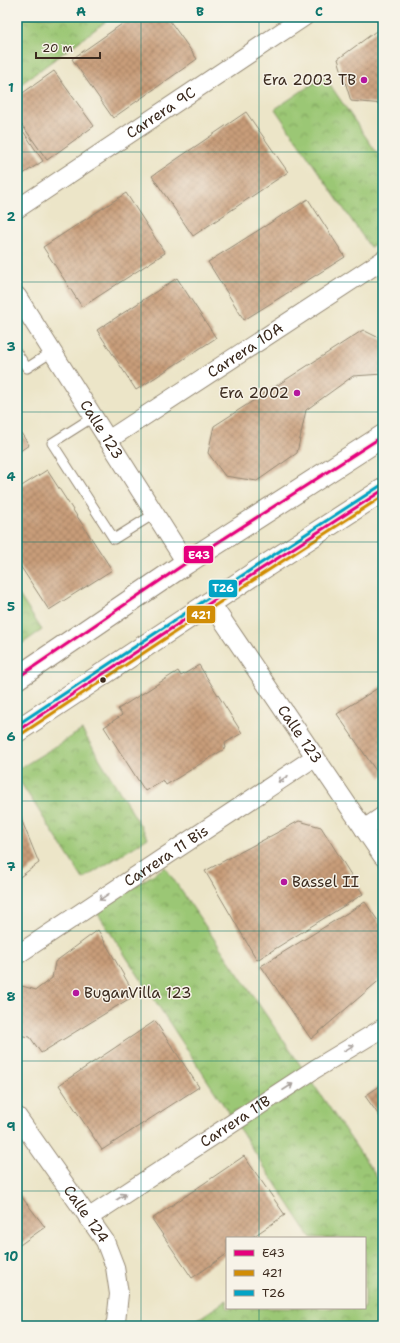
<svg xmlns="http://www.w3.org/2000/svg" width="400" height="1343" viewBox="0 0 400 1343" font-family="'Shantell Sans',sans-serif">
<defs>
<pattern id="park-crowns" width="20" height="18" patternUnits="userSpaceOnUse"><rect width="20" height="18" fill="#9bc775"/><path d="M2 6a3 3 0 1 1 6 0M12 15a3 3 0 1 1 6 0" fill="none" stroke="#80a25f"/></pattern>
<pattern id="building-cross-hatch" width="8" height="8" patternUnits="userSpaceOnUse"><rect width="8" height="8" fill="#c89d79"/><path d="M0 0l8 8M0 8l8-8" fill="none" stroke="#a48063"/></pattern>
</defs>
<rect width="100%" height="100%" fill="#f7f3e8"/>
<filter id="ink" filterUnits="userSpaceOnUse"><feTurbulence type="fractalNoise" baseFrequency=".025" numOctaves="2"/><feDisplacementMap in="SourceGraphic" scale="8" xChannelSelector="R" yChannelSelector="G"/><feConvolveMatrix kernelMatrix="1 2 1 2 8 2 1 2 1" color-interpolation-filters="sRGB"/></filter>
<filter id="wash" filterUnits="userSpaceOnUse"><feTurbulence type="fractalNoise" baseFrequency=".012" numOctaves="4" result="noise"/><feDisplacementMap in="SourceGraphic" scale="16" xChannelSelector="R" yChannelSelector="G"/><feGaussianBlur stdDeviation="0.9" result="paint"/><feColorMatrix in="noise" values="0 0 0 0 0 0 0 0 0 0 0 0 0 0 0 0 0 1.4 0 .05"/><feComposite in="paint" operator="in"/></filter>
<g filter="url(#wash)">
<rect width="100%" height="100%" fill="#ece5c8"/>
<g fill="url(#park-crowns)" stroke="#6b784a">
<polygon points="17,17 112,17 17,87"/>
<polygon points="324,76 383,162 383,239 370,247 275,109"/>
<polygon points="17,592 42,630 17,647"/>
<polygon points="82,730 148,838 83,879 17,777 17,770"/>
<polygon points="165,867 383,1186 383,1326 189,1326 189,1325 227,1300 227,1308 365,1308 365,1238 311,1238 96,911"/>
</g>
<g id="blocks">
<g fill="url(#building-cross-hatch)">
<polygon points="132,17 167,17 197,59 113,118 72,59"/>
<polygon points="383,26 383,104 351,101 338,59"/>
<polygon points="54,71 94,126 47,160 17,118 17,97"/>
<polygon points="246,112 288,172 193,236 152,176"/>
<polygon points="17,122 43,161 17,178"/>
<polygon points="126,193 165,253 82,307 43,247"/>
<polygon points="308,199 345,257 244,320 208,262"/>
<polygon points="177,278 216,338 136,390 97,330"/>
<polygon points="363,330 383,340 383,374 353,376 306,410 297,453 257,481 225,476 208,453 214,426"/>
<polygon points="17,427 29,445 17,453"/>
<polygon points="47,470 112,570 49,610 17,561 17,489"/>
<polygon points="199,665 242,733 225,743 226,748 166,785 163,780 145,791 104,727 122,715 118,709 178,671 181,676"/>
<polygon points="381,686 383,688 383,776 381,778 337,714"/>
<polygon points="17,809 39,863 17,879"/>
<polygon points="299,821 321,827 363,894 257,960 205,871"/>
<polygon points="365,902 383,928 383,977 311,1039 261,966"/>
<polygon points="98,930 135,995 41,1053 30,1037 17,1035 17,996 22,986 36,990 52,978 55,962"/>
<polygon points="155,1021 199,1087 102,1150 59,1085"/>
<polygon points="383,1084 383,1121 365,1096"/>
<polygon points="244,1156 285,1215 251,1238 227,1238 227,1254 192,1278 152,1219"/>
<polygon points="17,1191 45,1227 17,1247"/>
</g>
</g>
</g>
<g filter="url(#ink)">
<use href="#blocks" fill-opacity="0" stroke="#948873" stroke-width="1"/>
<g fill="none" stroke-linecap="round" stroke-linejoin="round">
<g stroke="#948873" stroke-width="11">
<g id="service">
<polyline points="17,353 27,368 52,352"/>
<polyline points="93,417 52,443 114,539 154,514"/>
</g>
</g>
<g stroke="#948873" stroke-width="20">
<g id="minor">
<path id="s1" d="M17 209 304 17"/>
<path id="s2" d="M17 296 186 563"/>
<path id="s3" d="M108 440 383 260"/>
<path id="s4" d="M205 606 217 612 383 857"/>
<polyline points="364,829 383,816"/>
<path id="s5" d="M17 955 315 757"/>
<path id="s6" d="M17 1116 105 1241 115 1267 119 1294 116 1322 114 1326"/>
<path id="s7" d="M88 1218 315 1069 383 1028"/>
</g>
</g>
<g stroke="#948873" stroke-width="24">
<g id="secondary">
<polyline points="17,678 186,563 383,436"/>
<polyline points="17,731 258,571 383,490"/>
</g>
</g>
<use href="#service" stroke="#fff" stroke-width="9"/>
<use href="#minor" stroke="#fff" stroke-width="18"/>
<use href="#secondary" stroke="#fff" stroke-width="22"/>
<g stroke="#f7f3e8" stroke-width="6">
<g id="bus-1">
<polyline points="17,678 186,563 383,436"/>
<polyline points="17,731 258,571 383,490"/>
</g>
</g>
<g stroke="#f7f3e8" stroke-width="6">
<polyline id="bus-2" points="20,735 261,575 383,496"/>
</g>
<g stroke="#f7f3e8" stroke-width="6">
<polyline id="bus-3" points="17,725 255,567 380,486"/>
</g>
<use href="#bus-1" stroke="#e5007d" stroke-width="3"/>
<use href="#bus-2" stroke="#d18d06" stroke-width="3"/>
<use href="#bus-3" stroke="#03a3c5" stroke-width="3"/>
</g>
<defs><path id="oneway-shaft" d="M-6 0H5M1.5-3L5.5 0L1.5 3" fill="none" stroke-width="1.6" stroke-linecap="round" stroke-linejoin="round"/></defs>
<g stroke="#a79f9a">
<use href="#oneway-shaft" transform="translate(283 779) rotate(147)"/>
<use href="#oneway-shaft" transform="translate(104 897) rotate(146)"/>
<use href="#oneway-shaft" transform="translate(349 1048) rotate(-31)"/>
<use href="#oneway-shaft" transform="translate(288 1087) rotate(-33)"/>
<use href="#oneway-shaft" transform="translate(121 1197) rotate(-33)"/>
</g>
</g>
<path fill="none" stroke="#0f766e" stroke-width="1" stroke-opacity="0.55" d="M141 17V1326M259 17V1238M17 152H383M17 282H383M17 412H383M17 542H383M17 672H383M17 801H383M17 931H383M17 1061H383M17 1191H383M259 1308V1326"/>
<g fill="#b5179e" stroke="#f7f3e8" stroke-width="1.5">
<circle cx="364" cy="80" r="4"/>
<circle cx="297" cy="393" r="4"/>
<circle cx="284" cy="882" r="4"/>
<circle cx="76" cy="993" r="4"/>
</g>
<circle fill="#3b2a1e" stroke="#f7f3e8" stroke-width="1.5" cx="103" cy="680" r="3.5"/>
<g text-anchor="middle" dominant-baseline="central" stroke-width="3" stroke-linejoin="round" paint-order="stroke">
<g font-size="15" fill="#3b2a1e" stroke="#f7f3e8" text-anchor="end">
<text x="356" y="80">Era 2003 TB</text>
<text x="289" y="393">Era 2002</text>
<text x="292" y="882" text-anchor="start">Bassel II</text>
<text x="84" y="993" text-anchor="start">BuganVilla 123</text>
</g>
<g font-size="15" fill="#3b2a1e" stroke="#f7f3e8">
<text stroke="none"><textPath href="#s1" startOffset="173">Carrera 9C</textPath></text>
<text stroke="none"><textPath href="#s3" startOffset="164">Carrera 10A</textPath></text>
<text stroke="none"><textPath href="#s2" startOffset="158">Calle 123</textPath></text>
<text stroke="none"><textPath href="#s4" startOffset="161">Calle 123</textPath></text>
<text stroke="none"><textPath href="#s5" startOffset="179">Carrera 11 Bis</textPath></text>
<text stroke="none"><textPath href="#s7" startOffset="176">Carrera 11B</textPath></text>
<text stroke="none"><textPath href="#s6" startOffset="120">Calle 124</textPath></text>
</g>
</g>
<g stroke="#f7f3e8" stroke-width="1.5">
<rect x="183" y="545" width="31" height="19" rx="4" fill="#e5007d"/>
<rect x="208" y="579" width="30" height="19" rx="4" fill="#03a3c5"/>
<rect x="186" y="605" width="30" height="19" rx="4" fill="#d18d06"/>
</g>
<g font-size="11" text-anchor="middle" font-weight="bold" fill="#fff">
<text x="199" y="559">E43</text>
<text x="223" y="592">T26</text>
<text x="201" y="619">421</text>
</g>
<rect width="400" height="1343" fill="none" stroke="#f7f3e8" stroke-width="44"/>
<rect x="226" y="1237" width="140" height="72" fill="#f7f3e8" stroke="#aca397"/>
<rect x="234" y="1250" width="20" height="6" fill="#e5007d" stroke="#aca397"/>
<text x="262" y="1257" font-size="12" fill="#3b2a1e">E43</text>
<rect x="234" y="1270" width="20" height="6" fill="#d18d06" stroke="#aca397"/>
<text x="262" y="1277" font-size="12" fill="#3b2a1e">421</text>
<rect x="234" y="1290" width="20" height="6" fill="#03a3c5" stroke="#aca397"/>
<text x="262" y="1297" font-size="12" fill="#3b2a1e">T26</text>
<path d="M36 52v6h64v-6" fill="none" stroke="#3b2a1e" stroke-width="2"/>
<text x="42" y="52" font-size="12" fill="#3b2a1e" stroke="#f7f3e8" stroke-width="3" paint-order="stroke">20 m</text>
<rect x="22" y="22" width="356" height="1299" fill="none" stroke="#0f766e" stroke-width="1.5"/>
<g font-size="13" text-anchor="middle" font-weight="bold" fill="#0f766e">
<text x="81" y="16">A</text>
<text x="200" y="16">B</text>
<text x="319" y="16">C</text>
<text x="11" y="92">1</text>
<text x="11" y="221">2</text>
<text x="11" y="351">3</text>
<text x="11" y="481">4</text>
<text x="11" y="611">5</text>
<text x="11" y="741">6</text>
<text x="11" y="871">7</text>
<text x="11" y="1001">8</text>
<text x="11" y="1131">9</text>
<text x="11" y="1261">10</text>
</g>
</svg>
